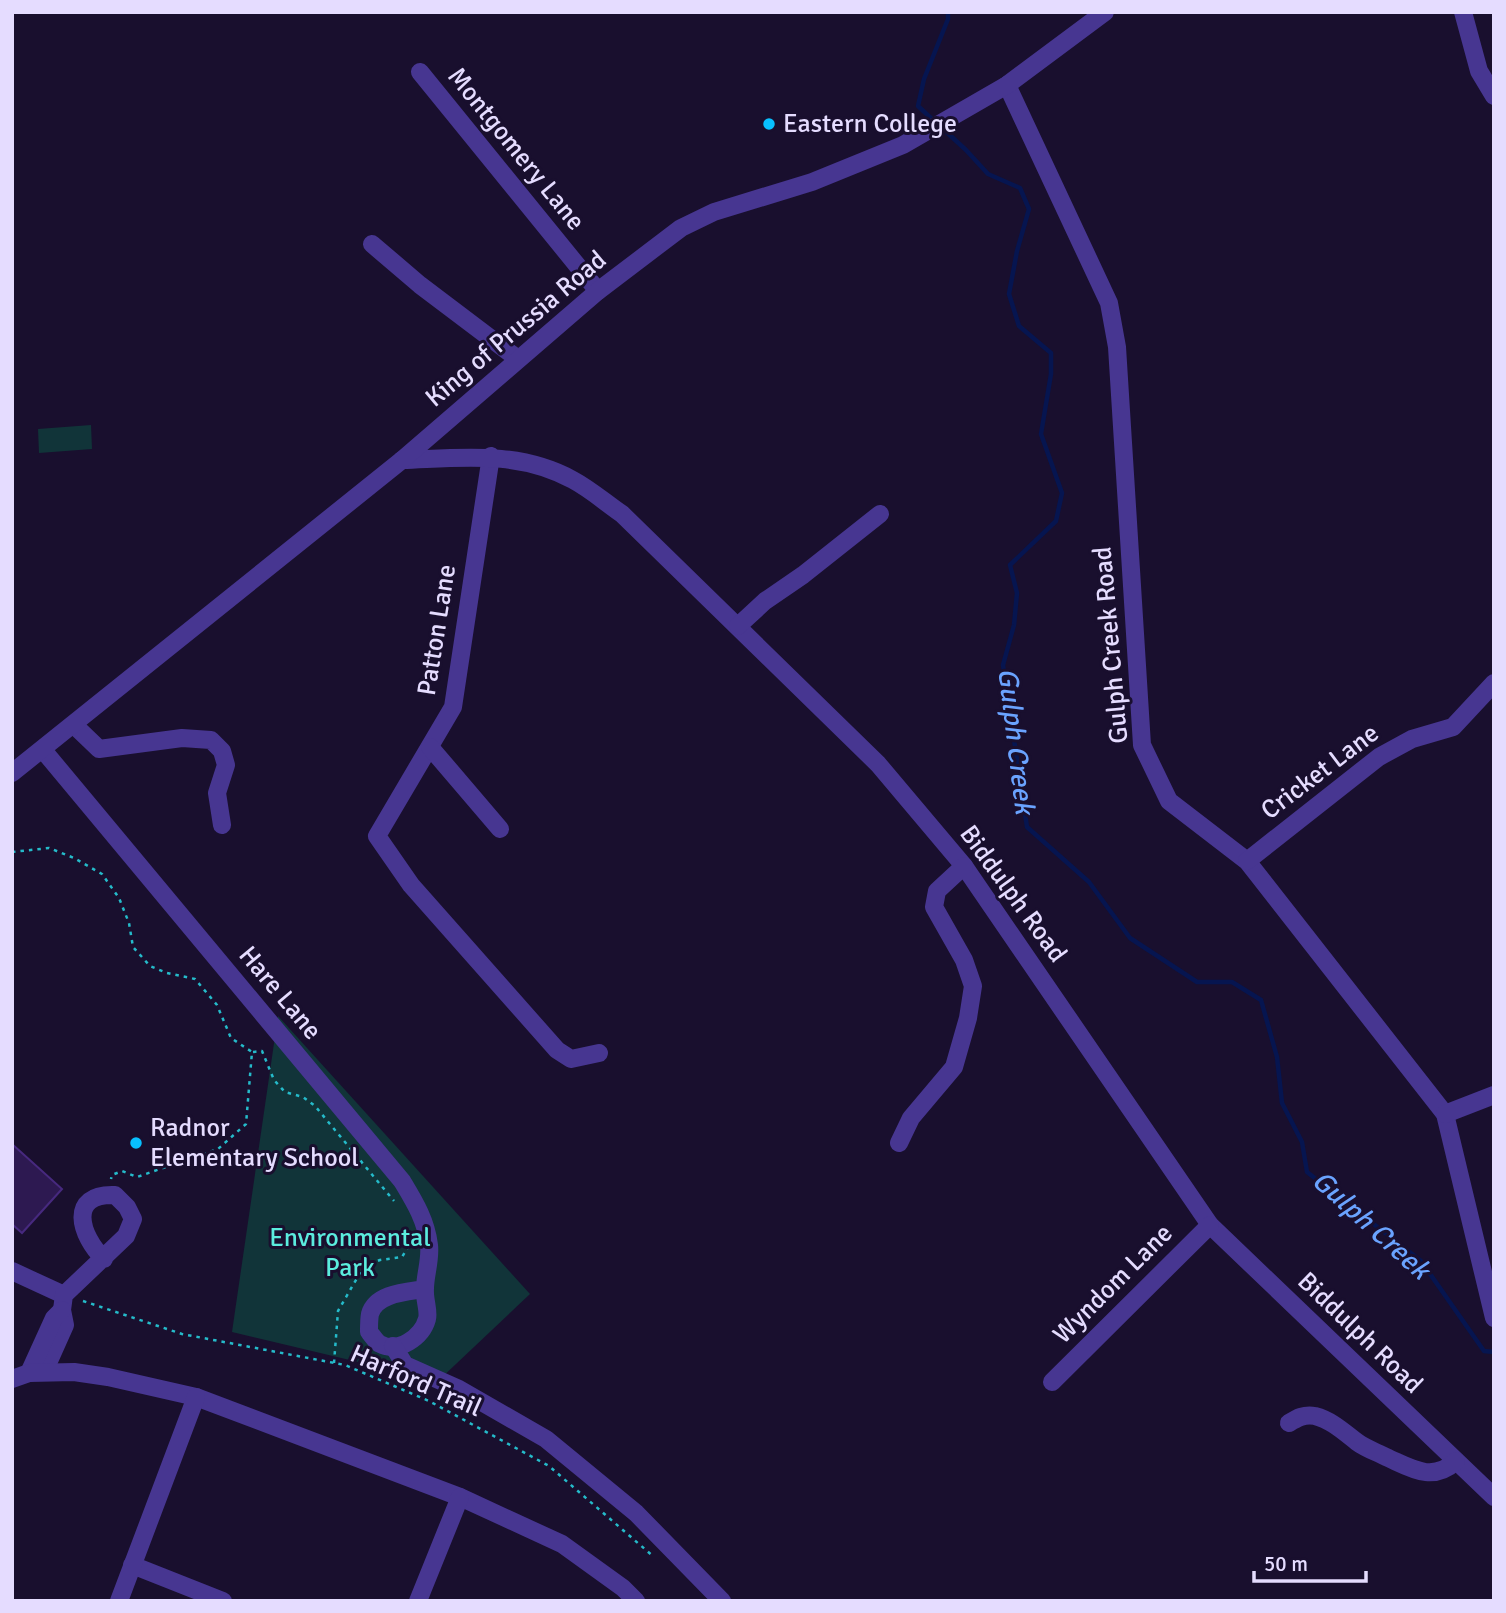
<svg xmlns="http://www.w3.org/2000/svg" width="1506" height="1613" viewBox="0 0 1506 1613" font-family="Signika,sans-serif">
<rect width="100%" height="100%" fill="#190f2e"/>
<g fill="#113439">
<polygon points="91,425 92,449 39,453 38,429"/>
<polygon points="278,1016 530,1294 438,1381 232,1332"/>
</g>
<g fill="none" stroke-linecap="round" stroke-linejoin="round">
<g stroke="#061550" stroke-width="4.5">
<polyline points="934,121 918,106 924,79 948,19 948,12"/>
<polyline points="941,127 966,150 988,174 1020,188 1029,209 1017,251 1009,294 1019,326 1051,353 1051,374 1041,434 1062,493 1056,521 1010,565 1017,593 1014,625 1003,665 1027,827 1089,882 1130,938 1197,982 1232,982 1261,1000 1277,1057 1282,1103 1302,1142 1307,1172 1421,1261 1484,1351 1494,1352"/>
</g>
</g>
<polygon fill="#2d1951" stroke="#47297f" stroke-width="2" points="12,1144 62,1189 22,1233 12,1224"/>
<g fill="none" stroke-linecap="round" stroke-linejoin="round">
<g stroke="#25bbca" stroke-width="2.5" stroke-dasharray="3.5 5" stroke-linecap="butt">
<polyline points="12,852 49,848 74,858 102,874 119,898 129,923 133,947 150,966 167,973 195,979 217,1005 231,1038 252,1052 246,1124 218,1149 137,1177 122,1171 112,1175 111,1179"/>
<polyline points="253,1052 262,1051 274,1080 285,1092 303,1097 315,1106 394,1201"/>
<polyline points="83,1301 182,1334 345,1365 429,1401 549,1466 654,1557"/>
<polyline points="334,1363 338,1311 364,1266 380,1260 402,1257 411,1242"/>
</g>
<g stroke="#473691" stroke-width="18">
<polyline points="1463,12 1479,71 1494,96"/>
<polyline points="420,72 598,291"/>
<polyline points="1007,85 1109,303 1117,347 1142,745 1169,801 1247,861 1445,1114 1494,1318"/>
<polyline points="372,244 420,285 518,359"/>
<polyline points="491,456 453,707 377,836 411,885 557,1050 571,1059 599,1053"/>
<path d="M402 460C461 458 519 450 573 480 590 489 606 503 622 514L878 764 964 866 1210 1225 1494 1497"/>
<polyline points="738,626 765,601 803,575 880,514"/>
<polyline points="74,725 99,749 182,738 211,740 222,751 226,765 217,793 222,825"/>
<polyline points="430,747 500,829"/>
<path d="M43 750 402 1181C414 1201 426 1220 429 1245 431 1261 424 1277 425 1293 425 1301 429 1312 427 1319 422 1337 398 1354 380 1344 376 1342 372 1335 369 1332 369 1326 369 1319 370 1314 376 1293 407 1292 425 1289"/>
<polyline points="12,773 402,460 598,291 681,228 714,212 812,182 903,145 1007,85 1105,12"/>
<polyline points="1247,861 1379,757 1412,739 1453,727 1494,683"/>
<polyline points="1445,1114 1494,1095"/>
<polyline points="899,1143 911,1118 954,1067 968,1018 973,986 964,960 934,907 937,891 964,866"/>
<polyline points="12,1271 64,1295"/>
<polyline points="393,1346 405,1365 459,1389 546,1439 636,1513 722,1601"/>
<path d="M44 1372 65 1325 62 1310 64 1295 126 1236 133 1219 127 1207 115 1195C67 1193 80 1236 104 1259"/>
<polyline points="29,1373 54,1318 62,1310"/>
<polyline points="12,1379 29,1373 74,1372 108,1377 196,1397 460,1497 562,1544 623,1588 636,1601"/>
<polyline points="1052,1382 1210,1225"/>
<path d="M1289 1423C1297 1418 1304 1414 1315 1416 1331 1420 1344 1432 1357 1442 1365 1448 1376 1452 1386 1457 1411 1468 1432 1483 1456 1461"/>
<polyline points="132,1565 223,1601"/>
<polyline points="119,1601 196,1397"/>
<polyline points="418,1601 460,1497"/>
</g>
</g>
<g fill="#08c0ff" stroke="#190f2e" stroke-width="2.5">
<circle cx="769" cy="124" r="7"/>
<circle cx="136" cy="1143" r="7"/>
</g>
<g text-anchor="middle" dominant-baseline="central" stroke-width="6" stroke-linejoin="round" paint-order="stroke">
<g font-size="26" fill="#e5dcff" stroke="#190f2e" text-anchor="start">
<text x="783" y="124">Eastern College</text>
<text x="150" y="1128">Radnor<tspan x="150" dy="30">Elementary School</tspan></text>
</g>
<g font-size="26" fill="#e5dcff" stroke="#190f2e">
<text transform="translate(516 149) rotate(51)">Montgomery Lane</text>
<text transform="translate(516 329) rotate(-40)">King of Prussia Road</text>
<text transform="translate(437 630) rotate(-81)">Patton Lane</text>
<text transform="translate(1111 645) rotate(-95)">Gulph Creek Road</text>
<text transform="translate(1320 772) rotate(-37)">Cricket Lane</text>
<text transform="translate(1013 894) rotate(54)">Biddulph Road</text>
<text transform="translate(280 993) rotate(50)">Hare Lane</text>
<text transform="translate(1113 1284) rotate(-45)">Wyndom Lane</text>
<text transform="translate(1360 1333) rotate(44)">Biddulph Road</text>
<text transform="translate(416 1381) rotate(24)">Harford Trail</text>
</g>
<g font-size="26" fill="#5becde" stroke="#190f2e">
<text x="350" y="1238">Environmental<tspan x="350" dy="30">Park</tspan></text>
</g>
<g font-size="28" font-style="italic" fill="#6aa3ff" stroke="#190f2e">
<text transform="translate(1016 741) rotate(83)">Gulph Creek</text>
<text transform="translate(1371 1225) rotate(42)">Gulph Creek</text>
</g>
</g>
<rect width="1506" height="1613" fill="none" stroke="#e5dcff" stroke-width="28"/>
<path d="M1254 1571v10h112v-10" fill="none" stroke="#e5dcff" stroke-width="3.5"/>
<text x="1264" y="1571" font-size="21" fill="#e5dcff" stroke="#190f2e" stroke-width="5" paint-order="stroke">50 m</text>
</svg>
